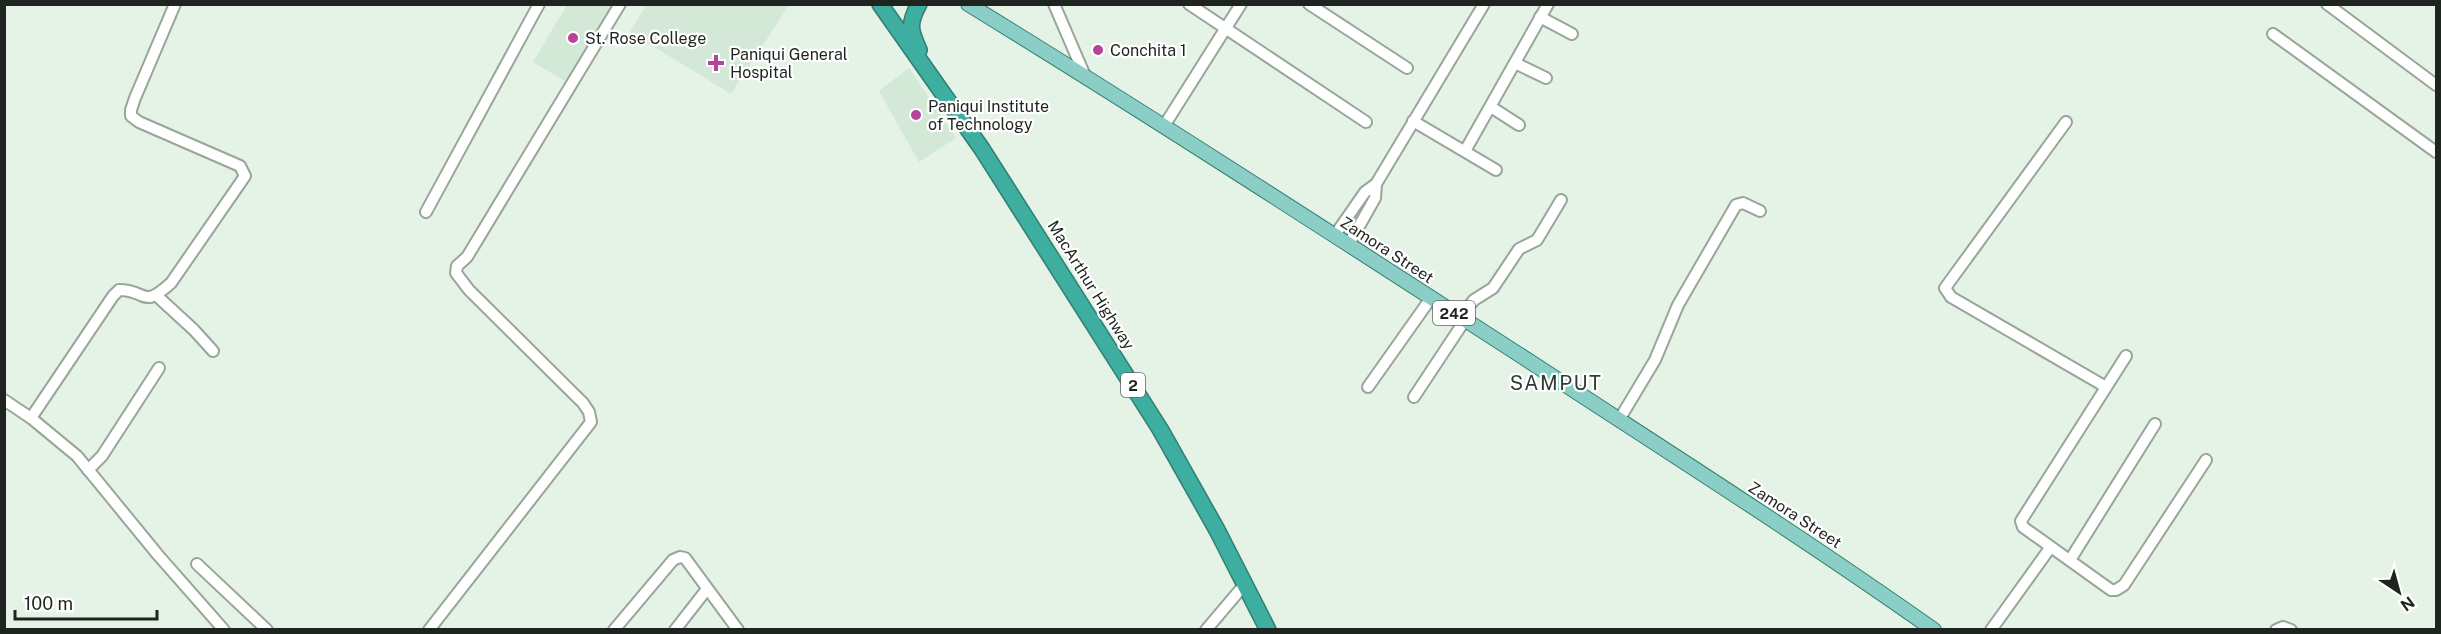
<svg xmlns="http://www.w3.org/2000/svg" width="2441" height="634" viewBox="0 0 2441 634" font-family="'Public Sans',sans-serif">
<rect width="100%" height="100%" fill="#e4f3e6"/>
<g fill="#d3e8d6">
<polygon points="567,5 619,5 570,84 533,62"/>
<polygon points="646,5 646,4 789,5 731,94 630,32"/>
<polygon points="909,68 956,138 919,162 879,91"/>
</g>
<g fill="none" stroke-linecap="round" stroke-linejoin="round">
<g stroke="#98a69a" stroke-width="14">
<g id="minor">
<polyline points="1054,4 1085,76"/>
<polyline points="1189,4 1366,122"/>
<polyline points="1309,4 1407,68"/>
<polyline points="2327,4 2436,85"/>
<polyline points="1540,17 1572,34"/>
<polyline points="2273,34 2436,152"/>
<polyline points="1515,63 1546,78"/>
<polyline points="1491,107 1519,125"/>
<polyline points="1413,121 1496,170"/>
<polyline points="2066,122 1945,288 1951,297 2106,387"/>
<polyline points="1164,126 1241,4"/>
<polyline points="1465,151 1548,4"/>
<polyline points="426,212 539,4"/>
<polyline points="1335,235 1365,192 1376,184"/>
<polyline points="1349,244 1375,198 1376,184 1484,4"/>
<polyline points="157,296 194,330 213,351"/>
<polyline points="1460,317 1474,300 1493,288 1519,249 1537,240 1561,200"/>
<polyline points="2126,356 2021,521 2023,527 2111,590 2116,590 2124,585 2206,460"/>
<polyline points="1368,387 1431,298"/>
<polyline points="1414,397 1465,320"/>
<polyline points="4,400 31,418 77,456 158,555 224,630"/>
<path d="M31 418 113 296 119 290C148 290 141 310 171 283L245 176 240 166 139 122 131 116V110L135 98 175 4"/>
<polyline points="1619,420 1655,360 1678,305 1736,205 1743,203 1760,211"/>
<polyline points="88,470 102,456 159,368"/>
<polyline points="2070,560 2155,424"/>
<polyline points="197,564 267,630"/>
<polyline points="429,630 591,422 589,412 583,403 469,290 456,273 457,266 467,257 620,4"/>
<polyline points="614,630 673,560 680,557 685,558 738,630"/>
<polyline points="675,630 707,589"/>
<polyline points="1206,630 1245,584"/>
<polyline points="1991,630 2050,548"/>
<polyline points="2276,630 2283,627 2291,630"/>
</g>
</g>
<g stroke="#327e73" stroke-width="16">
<path id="major" d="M968 4C1157 120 1343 241 1529 361 1665 450 1801 536 1934 630"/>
</g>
<g stroke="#327e73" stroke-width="18">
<g id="highway">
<polyline points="880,4 982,149 1160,429 1217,530 1268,630"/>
<path d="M919 4C908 24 910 30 919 50"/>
</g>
</g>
<use href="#minor" stroke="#fff" stroke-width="10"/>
<use href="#major" stroke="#8bcec6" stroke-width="14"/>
<use href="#highway" stroke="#3daea0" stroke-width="15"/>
</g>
<g fill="#b8439b" stroke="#fff" stroke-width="2">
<circle cx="573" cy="38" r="6"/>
<circle cx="1098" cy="50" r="6"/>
<path d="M713 54h6v6h6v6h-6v6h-6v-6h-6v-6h6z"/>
<circle cx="916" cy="115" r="6"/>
</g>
<g text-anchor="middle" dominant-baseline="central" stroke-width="4.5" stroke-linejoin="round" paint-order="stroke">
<g fill="#fff" stroke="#626662" stroke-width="1.5">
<rect x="1433" y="301" width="42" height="24" rx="4.5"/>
<rect x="1121" y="373" width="24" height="24" rx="4.5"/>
</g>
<g font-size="15" font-weight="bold" fill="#1e241f">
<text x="1454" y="313">242</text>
<text x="1133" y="385">2</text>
</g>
<g font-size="16" fill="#1e241f" stroke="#fff" text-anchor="start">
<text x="585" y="38">St. Rose College</text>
<text x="1110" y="50">Conchita 1</text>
<text x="730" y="54">Paniqui General<tspan x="730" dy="18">Hospital</tspan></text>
<text x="928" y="106">Paniqui Institute<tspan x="928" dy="18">of Technology</tspan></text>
</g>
<g font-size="16" fill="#1e241f" stroke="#fff">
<text transform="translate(1387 250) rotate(33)">Zamora Street</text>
<text transform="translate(1091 285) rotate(58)">MacArthur Highway</text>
<text transform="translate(1795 515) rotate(33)">Zamora Street</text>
</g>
<g font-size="20" letter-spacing="1.5" fill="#303c32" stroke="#fff">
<text x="1556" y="383">SAMPUT</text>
</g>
</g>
<rect width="2441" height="634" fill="none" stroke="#1e241f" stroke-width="12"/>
<g transform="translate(2399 592) rotate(144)" stroke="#ffffff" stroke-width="4.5" paint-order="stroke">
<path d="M0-4.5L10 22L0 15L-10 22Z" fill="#1e241f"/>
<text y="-9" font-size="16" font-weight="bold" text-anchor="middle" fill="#1e241f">N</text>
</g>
<path d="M15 610v9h142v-9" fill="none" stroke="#1e241f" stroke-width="3"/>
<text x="24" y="610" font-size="18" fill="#1e241f" stroke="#ffffff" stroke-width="4.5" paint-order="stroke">100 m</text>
</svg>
